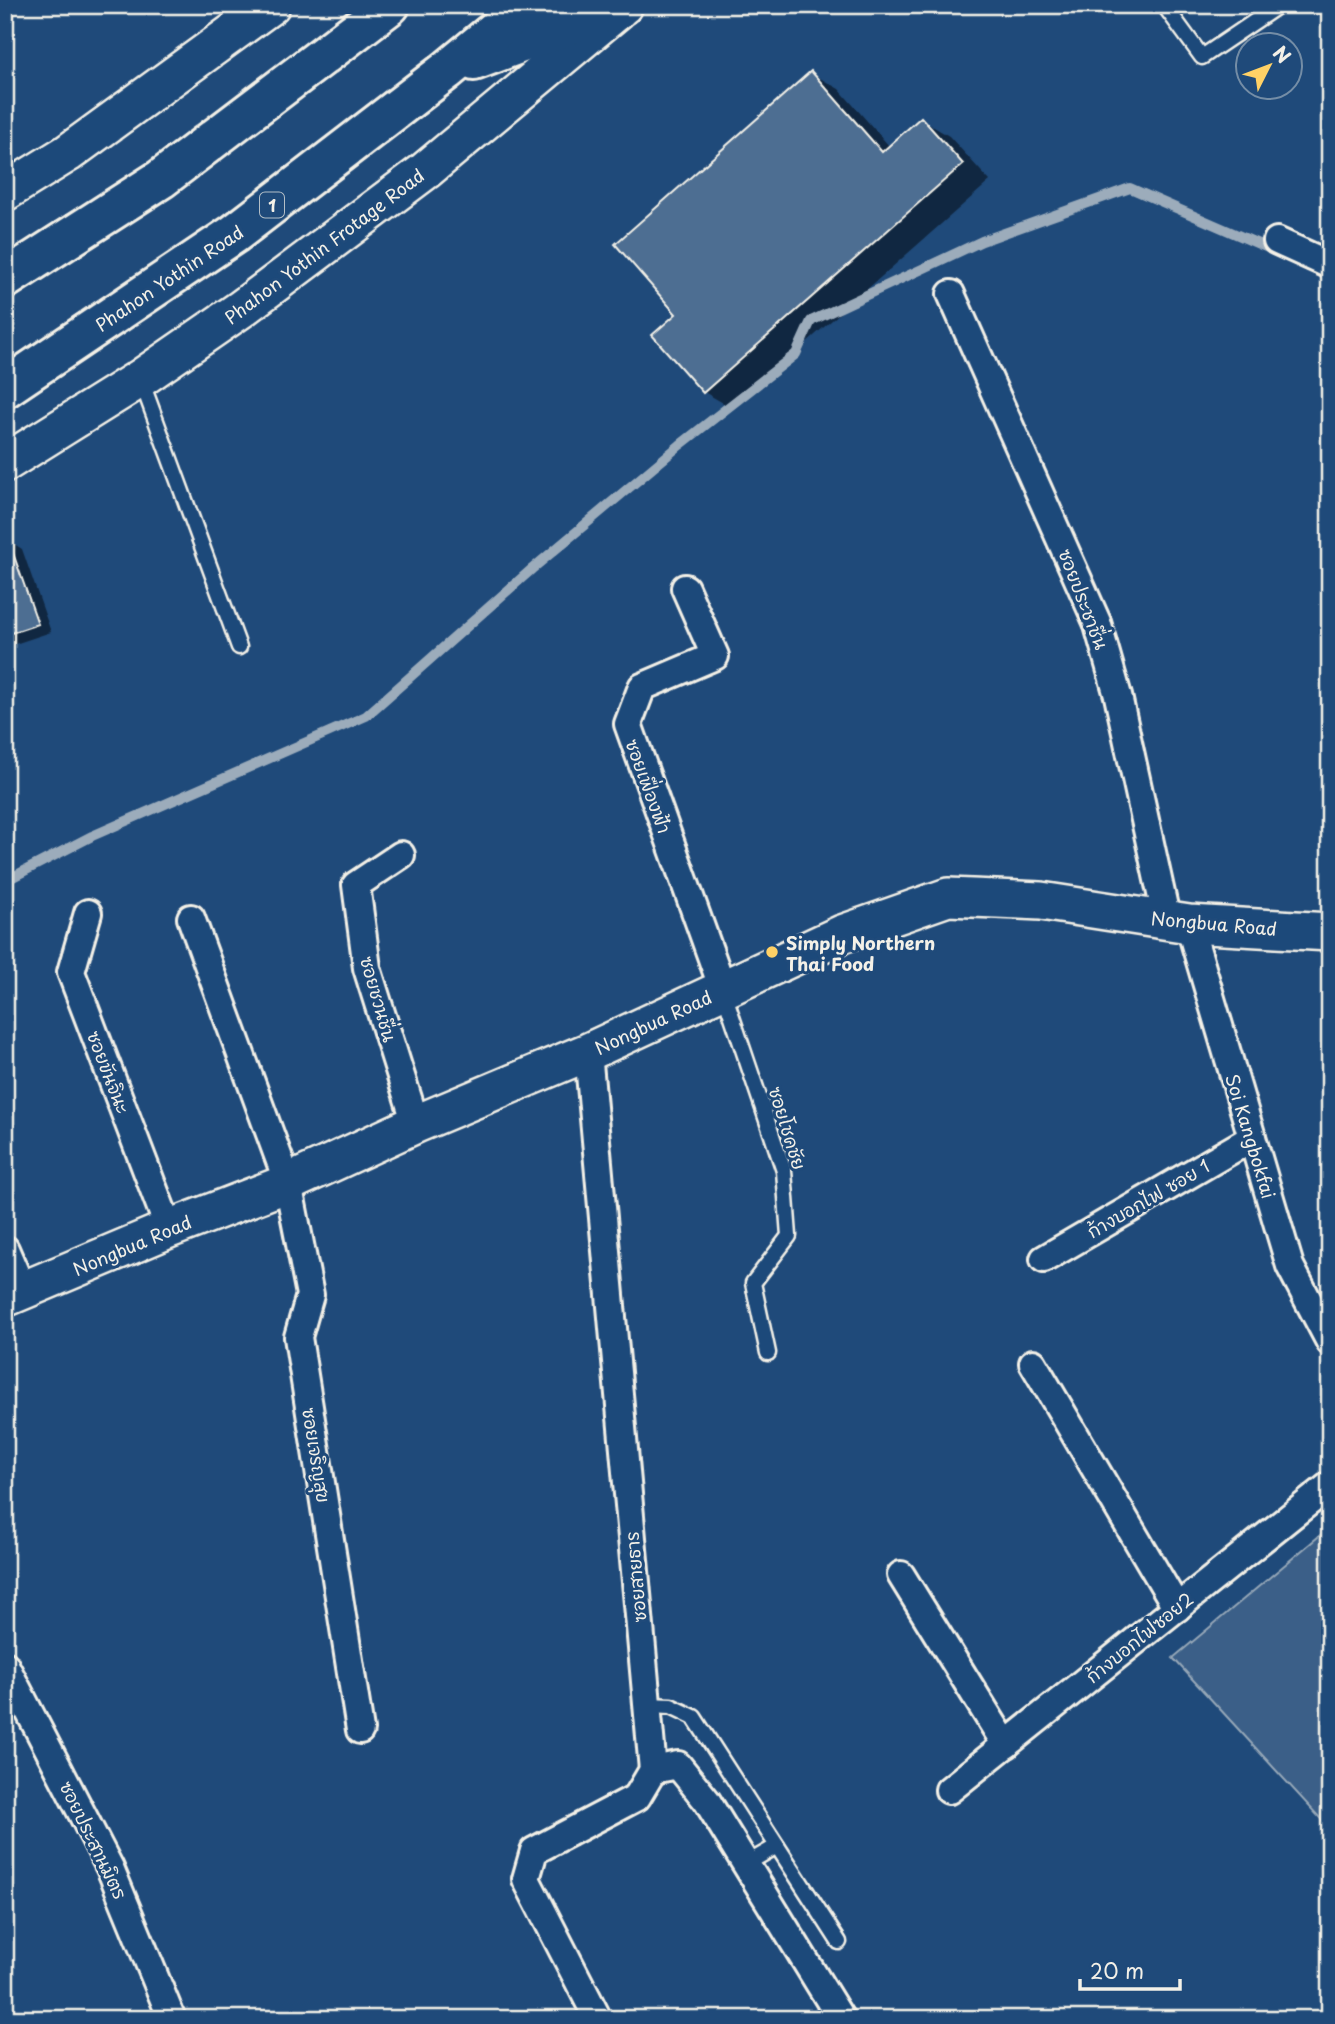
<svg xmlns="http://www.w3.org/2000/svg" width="1335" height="2024" viewBox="0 0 1335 2024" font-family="'Playpen Sans','Playpen Sans Thai',sans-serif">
<rect width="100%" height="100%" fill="#1f4a7a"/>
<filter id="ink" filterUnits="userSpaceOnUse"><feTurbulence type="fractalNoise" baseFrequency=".0143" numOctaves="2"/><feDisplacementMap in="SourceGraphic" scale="14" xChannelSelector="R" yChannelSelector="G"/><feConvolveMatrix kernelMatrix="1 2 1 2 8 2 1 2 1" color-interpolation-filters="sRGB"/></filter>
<g filter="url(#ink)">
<polygon fill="#3a5f88" stroke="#97a8b8" stroke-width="2" points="1330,1527 1330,1829 1173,1658"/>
<g fill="#0007">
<polygon points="811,73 839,89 890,147 922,120 949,136 990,181 732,408 704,392 679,314"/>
<polygon points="8,540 22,549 51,632 15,644 11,642 13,645 5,648 5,541"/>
</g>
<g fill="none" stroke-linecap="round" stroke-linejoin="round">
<polyline stroke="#9cacbb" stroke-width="10" points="5,881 92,836 366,716 532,569 680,445 796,354 811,321 982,241 1130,188 1277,252"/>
</g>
<g fill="#4d6e92" stroke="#f4f1e8" stroke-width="2">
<polygon points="811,71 882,152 921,117 963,164 703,393 652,335 676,314 615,244"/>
<polygon points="8,539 38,624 5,635 5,540"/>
</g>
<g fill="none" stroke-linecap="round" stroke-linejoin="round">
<g stroke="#f4f1e8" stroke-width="19">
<g id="lane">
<polyline points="1164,5 1202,57 1279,5"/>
<polyline points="141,380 239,647"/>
<polyline points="723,990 784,1171 789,1236 753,1283 768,1353"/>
<polyline points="647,1705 671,1706 694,1717 839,1942"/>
<polyline points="746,1864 777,1846"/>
</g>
</g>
<g stroke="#f4f1e8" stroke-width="32">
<g id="street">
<polyline points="1277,241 1330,265"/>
<polyline points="951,294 1097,622 1118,696 1167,921"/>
<polyline points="685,588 715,656 642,687 628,724 723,989"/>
<polyline points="401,855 356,885 367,968 416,1124"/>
<polyline points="88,913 71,972 169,1229"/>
<polyline points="191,918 288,1183 310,1295 298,1337 360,1730"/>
<polyline points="1189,924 1290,1266 1330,1342"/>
<polyline points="588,1052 653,1770 637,1797 534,1851 526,1879 598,2019"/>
<polyline points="5,1249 23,1291"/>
<polyline points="1044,1259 1252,1138"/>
<polyline points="1033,1363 1177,1608"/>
<polyline points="901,1575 1006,1745"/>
<polyline points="5,1665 110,1868 172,2019"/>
<polyline points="653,1770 678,1765 707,1801 841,2019"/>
<polyline points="949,1790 1330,1485"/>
</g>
</g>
<g stroke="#f4f1e8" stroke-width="42">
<g id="secondary">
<polyline points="5,192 68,153 271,5"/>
<polyline points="5,463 141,378 241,309 425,171 618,10"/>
<polyline points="5,1298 169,1229 288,1183 416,1124 588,1052 842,934 948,897 1041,901 1189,924 1330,932"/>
</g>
</g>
<g stroke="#f4f1e8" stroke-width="44">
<g id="primary">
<polyline points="474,61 623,5"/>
<polyline points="5,279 161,179 390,5"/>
<polyline points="5,388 234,234 446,71 526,5"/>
</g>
</g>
<use href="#lane" stroke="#1f4a7a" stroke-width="14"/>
<use href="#street" stroke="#1f4a7a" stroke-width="26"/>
<use href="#secondary" stroke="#1f4a7a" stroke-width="37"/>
<use href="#primary" stroke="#1f4a7a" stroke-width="38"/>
</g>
</g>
<circle fill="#ffd166" stroke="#1f4a7a" stroke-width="2.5" cx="772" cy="952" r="7"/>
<g text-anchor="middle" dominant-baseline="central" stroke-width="6" stroke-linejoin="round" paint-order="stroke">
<rect fill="#1f4a7a" stroke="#b4bfc7" stroke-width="2" x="260" y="192.5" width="24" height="25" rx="5"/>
<g font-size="16" font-weight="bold" fill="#f4f1e8">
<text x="272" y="205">1</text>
</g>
<g font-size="18" fill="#f4f1e8" stroke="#1f4a7a">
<text transform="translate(324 246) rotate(-37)">Phahon Yothin Frotage Road</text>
<text transform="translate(169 278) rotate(-34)">Phahon Yothin Road</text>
<text transform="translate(1084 599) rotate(69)">ซอยประชาชื่น</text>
<text transform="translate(649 786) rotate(70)">ซอยเฟื่องฟ้า</text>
<text transform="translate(1214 923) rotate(5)">Nongbua Road</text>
<text transform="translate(379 999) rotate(74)">ซอยชวนชื่น</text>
<text transform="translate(653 1022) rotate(-25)">Nongbua Road</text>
<text transform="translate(109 1072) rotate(69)">ซอยขันจินะ</text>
<text transform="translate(788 1128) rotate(73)">ซอยโชคชัย</text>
<text transform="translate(1251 1136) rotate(73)">Soi Kangbokfai</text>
<text transform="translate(1148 1198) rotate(-30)">ก้างบอกไฟ ซอย 1</text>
<text transform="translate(132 1245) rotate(-23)">Nongbua Road</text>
<text transform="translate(317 1455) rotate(81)">ซอยเจริญสุข</text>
<text transform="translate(635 1577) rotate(-95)">ซอยสายธาร</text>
<text transform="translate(1139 1637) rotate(-39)">ก้างบอกไฟซอย2</text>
<text transform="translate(94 1840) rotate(64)">ซอยประสานมิตร</text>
</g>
<g font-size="18" font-weight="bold" fill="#f4f1e8" stroke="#1f4a7a" text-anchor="start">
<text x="786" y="942">Simply Northern<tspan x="786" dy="21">Thai Food</tspan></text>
</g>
</g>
<rect width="1335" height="2024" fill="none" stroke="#1f4a7a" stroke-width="28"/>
<rect x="14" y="14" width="1307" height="1996" fill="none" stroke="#f4f1e8" stroke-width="2.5" filter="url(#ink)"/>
<g transform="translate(1269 66) rotate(48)"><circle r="33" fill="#1f4a7a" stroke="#748da6" stroke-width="2"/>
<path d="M0-5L12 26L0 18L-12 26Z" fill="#ffd166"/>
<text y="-10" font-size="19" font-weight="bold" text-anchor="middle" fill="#f4f1e8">N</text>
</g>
<path d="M1080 1979v10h100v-10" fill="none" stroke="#f4f1e8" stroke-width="3.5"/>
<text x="1090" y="1979" font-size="21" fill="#f4f1e8" stroke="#1f4a7a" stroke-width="5" paint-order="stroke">20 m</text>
</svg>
